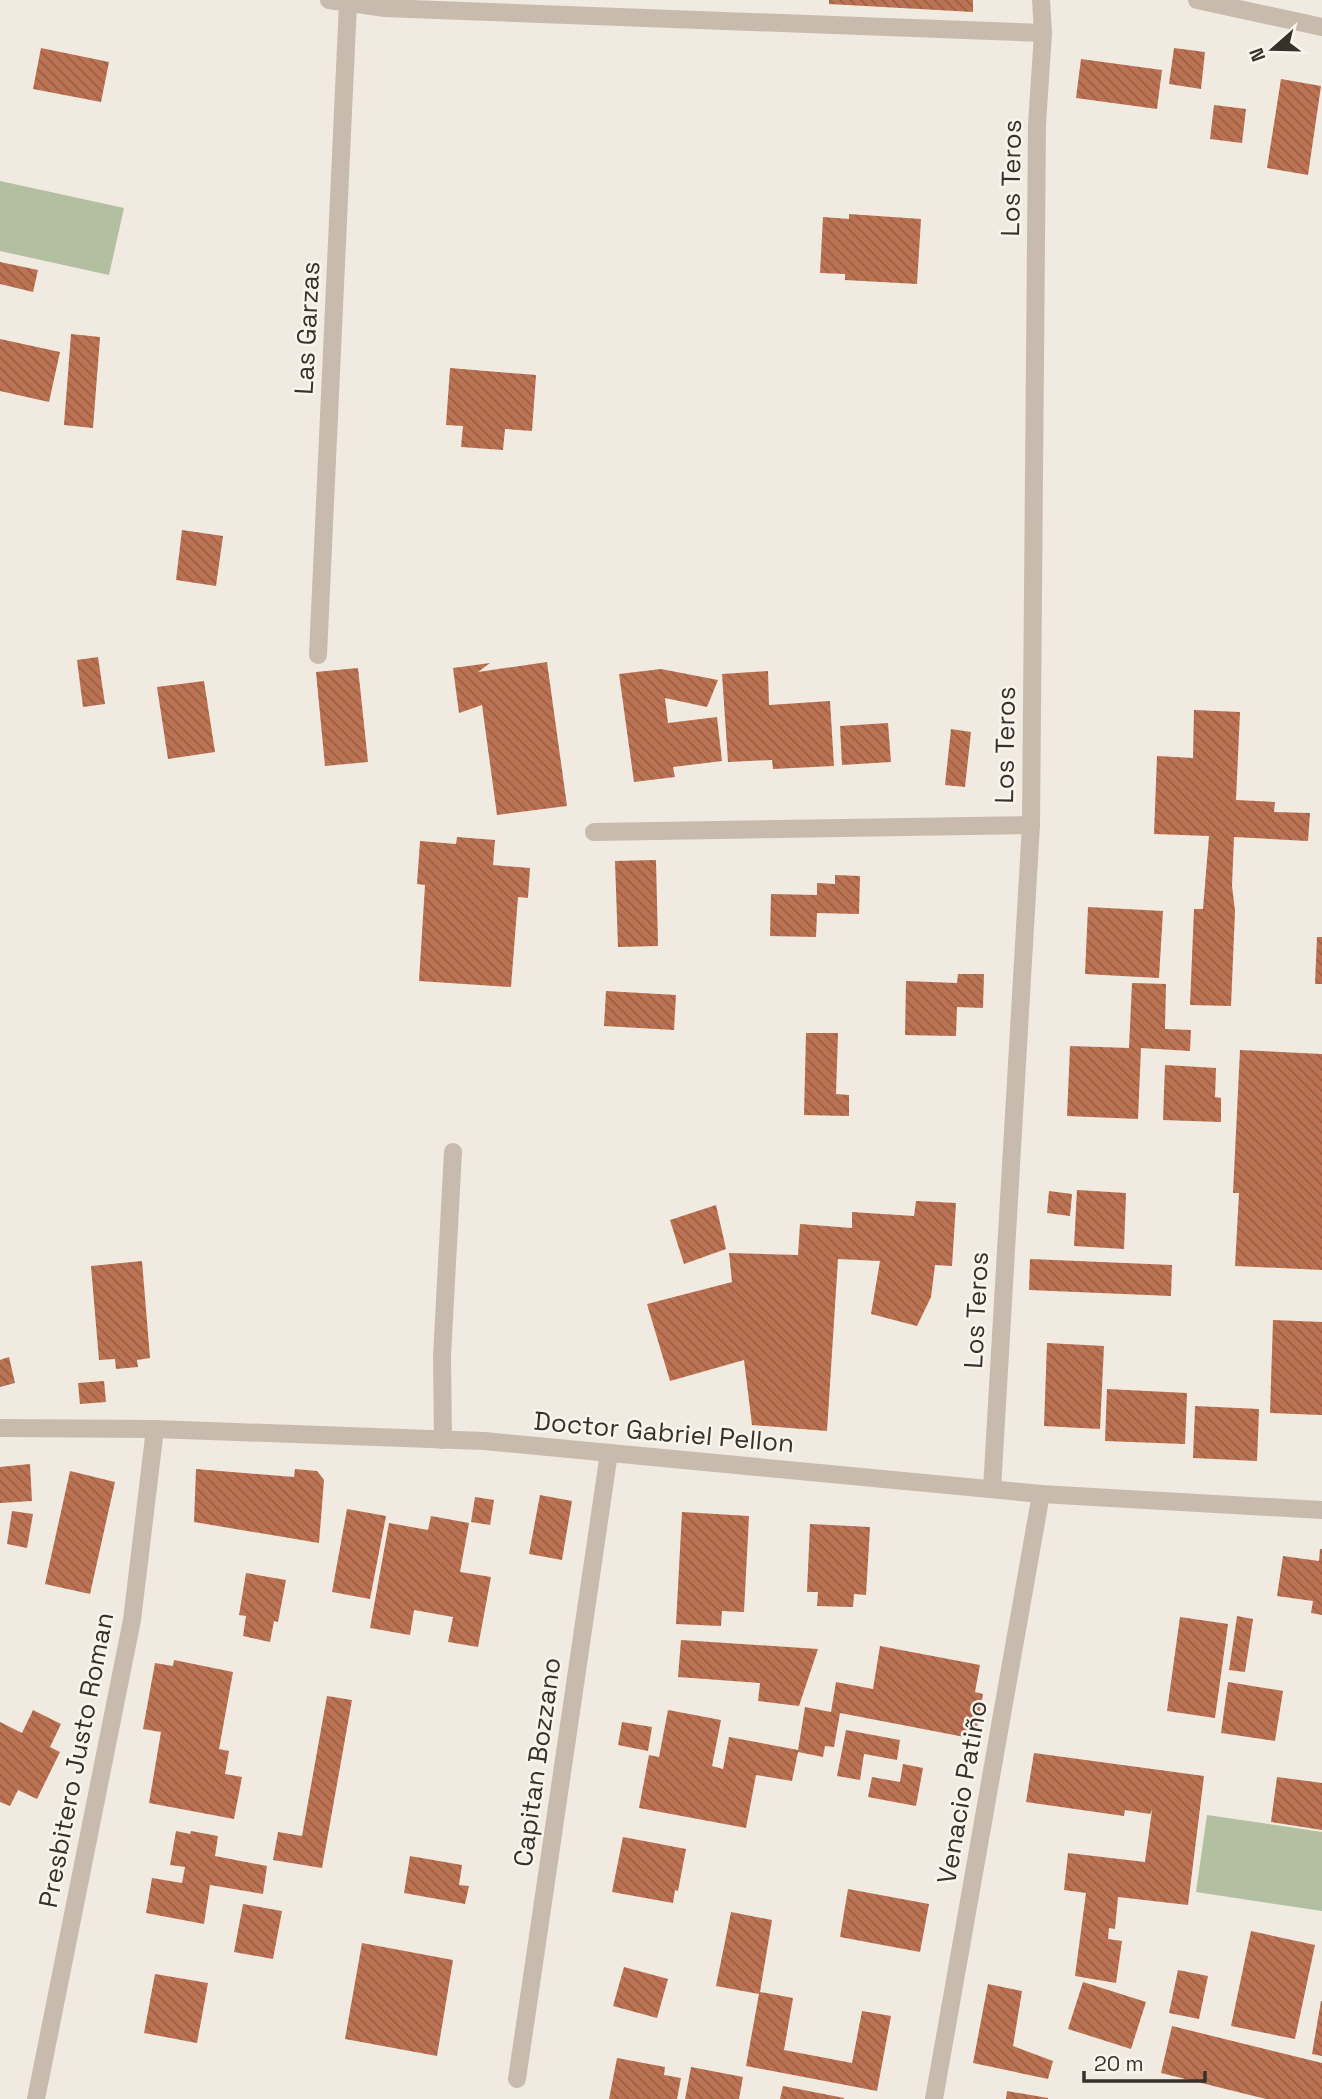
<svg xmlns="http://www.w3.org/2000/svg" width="1322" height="2099" viewBox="0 0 1322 2099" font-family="'Space Grotesk',sans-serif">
<defs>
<pattern id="building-back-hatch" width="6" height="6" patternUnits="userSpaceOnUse" patternTransform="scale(1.75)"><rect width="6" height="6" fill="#bc7353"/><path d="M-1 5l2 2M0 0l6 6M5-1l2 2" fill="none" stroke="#9a5f45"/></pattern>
</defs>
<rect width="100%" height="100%" fill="#f1eae0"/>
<g fill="#b3bfa1">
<polygon points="0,181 124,208 109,275 0,251"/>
<polygon points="1207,1815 1322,1832 1322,1911 1196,1892"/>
</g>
<g fill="url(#building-back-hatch)">
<polygon points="829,0 973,0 973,12 829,4"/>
<polygon points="41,48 109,62 101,102 33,89"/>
<polygon points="1174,48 1205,52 1201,89 1169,84"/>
<polygon points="1081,59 1162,70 1157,109 1076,98"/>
<polygon points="1281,79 1321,86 1308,175 1267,168"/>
<polygon points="1214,105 1246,109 1242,143 1210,139"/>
<polygon points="849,214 921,219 917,284 845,280 845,274 820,273 823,217 849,219"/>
<polygon points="0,262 38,270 33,292 0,284"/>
<polygon points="71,334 100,337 93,428 64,425"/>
<polygon points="0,339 60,352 49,402 0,391"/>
<polygon points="450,368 536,375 532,431 505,429 503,450 461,447 463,426 446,425"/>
<polygon points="182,530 223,536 216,586 176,580"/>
<polygon points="98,657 105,704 83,707 77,660"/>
<polygon points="547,662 567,806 497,815 482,705 459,713 453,668 490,663 478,672"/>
<polygon points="358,668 368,762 325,766 316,672"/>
<polygon points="661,669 718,680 707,707 665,698 668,723 717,717 722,761 673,767 675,777 634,782 619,674"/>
<polygon points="768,671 769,705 830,701 834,766 773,769 772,760 728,762 722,674"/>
<polygon points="204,681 215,752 168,759 157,687"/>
<polygon points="1194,710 1240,712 1236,800 1275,802 1274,812 1310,813 1308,841 1234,837 1232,886 1235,911 1231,1006 1190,1005 1194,909 1203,909 1209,836 1154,834 1157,756 1193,758"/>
<polygon points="888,723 891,762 842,765 840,726"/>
<polygon points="951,729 971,732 965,787 945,785"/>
<polygon points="457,837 495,840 493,865 530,868 528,898 518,897 511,987 419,981 425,885 417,884 420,841 456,844"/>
<polygon points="656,860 658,946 618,947 615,861"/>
<polygon points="835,875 860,876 859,914 817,913 816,937 770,936 771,894 817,895 817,883 835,884"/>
<polygon points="1088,907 1163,911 1159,978 1085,974"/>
<polygon points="1317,937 1322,937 1322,984 1315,984"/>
<polygon points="958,974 984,974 983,1008 957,1007 956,1036 905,1035 906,981 957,983"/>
<polygon points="1132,983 1166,984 1165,1029 1191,1030 1190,1051 1141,1048 1138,1119 1067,1116 1070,1046 1129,1048"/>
<polygon points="606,991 676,995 674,1030 604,1026"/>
<polygon points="806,1033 838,1033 836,1094 849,1095 849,1116 804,1115"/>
<polygon points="1240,1050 1322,1054 1322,1270 1235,1266 1239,1193 1233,1193"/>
<polygon points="1165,1065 1216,1068 1215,1097 1221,1098 1221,1122 1163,1120"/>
<polygon points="1077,1190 1126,1193 1124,1249 1074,1246"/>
<polygon points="1049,1191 1072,1194 1070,1216 1047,1213"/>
<polygon points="916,1201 956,1203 952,1266 935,1265 931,1297 917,1326 871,1314 880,1261 838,1259 827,1431 752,1425 744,1360 670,1381 647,1304 732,1282 729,1253 798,1255 800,1224 852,1228 852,1212 914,1216"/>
<polygon points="716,1205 726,1249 684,1264 670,1220"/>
<polygon points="1030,1259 1172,1265 1171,1296 1029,1290"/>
<polygon points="142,1261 150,1358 137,1360 138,1367 116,1369 115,1359 99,1360 91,1266"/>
<polygon points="1273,1320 1322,1322 1322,1415 1270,1413"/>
<polygon points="1047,1343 1104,1346 1100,1429 1044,1426"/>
<polygon points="9,1357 15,1383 0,1387 0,1360"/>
<polygon points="104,1381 106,1402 80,1404 78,1383"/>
<polygon points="1107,1389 1187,1393 1185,1444 1105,1441"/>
<polygon points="1195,1406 1259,1409 1257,1461 1193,1458"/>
<polygon points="30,1464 32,1501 0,1503 0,1467"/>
<polygon points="196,1469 294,1477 295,1469 317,1471 324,1480 319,1543 194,1522"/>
<polygon points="70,1471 115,1482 90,1594 45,1584"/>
<polygon points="540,1495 572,1501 562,1560 529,1554"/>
<polygon points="475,1497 494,1500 490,1525 471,1522"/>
<polygon points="347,1509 386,1516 370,1599 332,1592"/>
<polygon points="12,1511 33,1514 27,1548 7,1544"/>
<polygon points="682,1512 749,1516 744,1612 722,1611 721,1626 676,1624"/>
<polygon points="431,1516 469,1523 460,1572 491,1577 478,1647 448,1642 453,1617 414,1610 410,1635 370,1628 389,1523 428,1530"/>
<polygon points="810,1524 870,1527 866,1595 854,1594 853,1607 817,1606 818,1592 807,1592"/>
<polygon points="1320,1549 1322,1549 1322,1615 1311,1613 1313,1601 1277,1596 1283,1556 1319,1561"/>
<polygon points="246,1573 286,1580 278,1622 274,1621 270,1642 243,1636 246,1616 239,1615"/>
<polygon points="1237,1616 1253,1619 1245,1672 1229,1670"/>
<polygon points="1180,1617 1228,1624 1215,1718 1167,1711"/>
<polygon points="681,1640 818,1649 799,1706 758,1701 760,1683 678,1677"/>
<polygon points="880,1646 980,1665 975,1692 983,1694 975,1739 840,1713 834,1747 825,1746 823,1757 798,1752 792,1781 756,1775 746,1828 639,1808 649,1755 659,1757 668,1710 721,1720 712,1766 723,1769 729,1737 798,1750 805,1707 831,1712 836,1682 873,1689"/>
<polygon points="174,1660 233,1672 219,1749 229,1751 225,1774 242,1777 234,1819 149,1803 161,1732 143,1729 155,1663 173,1666"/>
<polygon points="1228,1682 1283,1691 1275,1741 1221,1733"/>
<polygon points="327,1696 352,1700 322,1868 273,1860 278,1832 302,1836"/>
<polygon points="33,1710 61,1724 50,1747 60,1752 37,1799 18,1790 10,1806 0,1802 0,1722 22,1733"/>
<polygon points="622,1722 652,1727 648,1751 618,1745"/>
<polygon points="846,1730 900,1740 897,1760 864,1754 860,1780 837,1776"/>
<polygon points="1034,1753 1204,1776 1188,1905 1118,1897 1115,1929 1109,1928 1108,1939 1122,1941 1116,1983 1075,1976 1086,1893 1064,1890 1068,1853 1145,1862 1152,1810 1150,1814 1125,1810 1124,1816 1026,1802"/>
<polygon points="903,1764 923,1768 916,1806 868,1797 872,1777 900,1782"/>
<polygon points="1277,1777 1322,1783 1322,1830 1271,1822"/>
<polygon points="176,1831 190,1834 191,1831 218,1836 215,1856 267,1866 263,1894 210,1885 204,1924 146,1913 152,1878 182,1883 185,1867 170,1865"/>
<polygon points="623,1837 686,1849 678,1891 675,1890 673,1903 612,1892"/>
<polygon points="410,1856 462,1865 459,1885 469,1886 465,1904 404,1893"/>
<polygon points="848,1889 929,1904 920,1952 840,1937"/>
<polygon points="243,1904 282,1911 273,1959 234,1952"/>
<polygon points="731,1912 772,1920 760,1992 793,1998 784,2050 852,2063 862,2011 891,2016 877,2091 746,2066 759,1994 716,1986"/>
<polygon points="1251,1931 1315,1945 1295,2039 1231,2026"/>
<polygon points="362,1943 453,1960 437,2056 345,2039"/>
<polygon points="624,1967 668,1979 657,2018 613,2006"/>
<polygon points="1178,1970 1208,1976 1199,2019 1169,2013"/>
<polygon points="155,1974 208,1983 197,2043 144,2033"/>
<polygon points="1083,1982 1146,2002 1131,2049 1068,2029"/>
<polygon points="988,1984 1022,1991 1013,2046 1053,2061 1048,2079 973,2063"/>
<polygon points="1321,2001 1322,2001 1322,2056 1312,2054"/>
<polygon points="1172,2026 1322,2063 1322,2099 1266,2099 1161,2073"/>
<polygon points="617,2058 665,2067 664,2075 681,2078 677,2099 609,2099"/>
<polygon points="691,2067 743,2077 739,2099 685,2099"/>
<polygon points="783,2086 844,2098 844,2099 780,2099"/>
<polygon points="1007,2091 1048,2098 1048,2099 1006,2099"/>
</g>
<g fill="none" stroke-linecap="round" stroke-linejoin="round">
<g stroke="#c8bbad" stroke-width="18">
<polyline points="329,0 385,8 1043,33"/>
<polyline points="1197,0 1322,27"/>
<polyline points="318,655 348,3"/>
<polyline points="594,832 1031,825"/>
<polyline points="0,1428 155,1429 484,1441 1041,1494 1322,1510"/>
<polyline points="443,1440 442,1356 453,1152"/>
<polyline points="992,1489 1031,825 1037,125 1043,33 1041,0"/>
<polyline points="517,2079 609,1453"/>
<polyline points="36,2099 132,1620 155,1429"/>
<polyline points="934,2099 1041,1494"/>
</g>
</g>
<g text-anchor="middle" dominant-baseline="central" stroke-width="5" stroke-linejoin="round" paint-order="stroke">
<g font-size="26" fill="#37302b" stroke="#f9f4ec">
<text transform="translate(1011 178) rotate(-89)">Los Teros</text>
<text transform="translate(307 328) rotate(-87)">Las Garzas</text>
<text transform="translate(1005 745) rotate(-89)">Los Teros</text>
<text transform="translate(976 1310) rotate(-87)">Los Teros</text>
<text transform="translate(664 1432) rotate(5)">Doctor Gabriel Pellon</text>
<text transform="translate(76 1760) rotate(-79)">Presbitero Justo Roman</text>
<text transform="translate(537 1762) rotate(-82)">Capitan Bozzano</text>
<text transform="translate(962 1792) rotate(-80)">Venacio Patiño</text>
</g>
</g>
<g transform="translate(1273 49) rotate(250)" stroke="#f9f4ec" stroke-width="5" paint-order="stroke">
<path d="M0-5L12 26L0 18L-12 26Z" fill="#37302b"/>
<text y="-10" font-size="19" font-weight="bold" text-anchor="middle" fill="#37302b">N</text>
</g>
<path d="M1084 2071v10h121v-10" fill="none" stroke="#37302b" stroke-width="3.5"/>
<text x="1094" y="2071" font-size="21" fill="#37302b" stroke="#f9f4ec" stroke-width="5" paint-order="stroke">20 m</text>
</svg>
